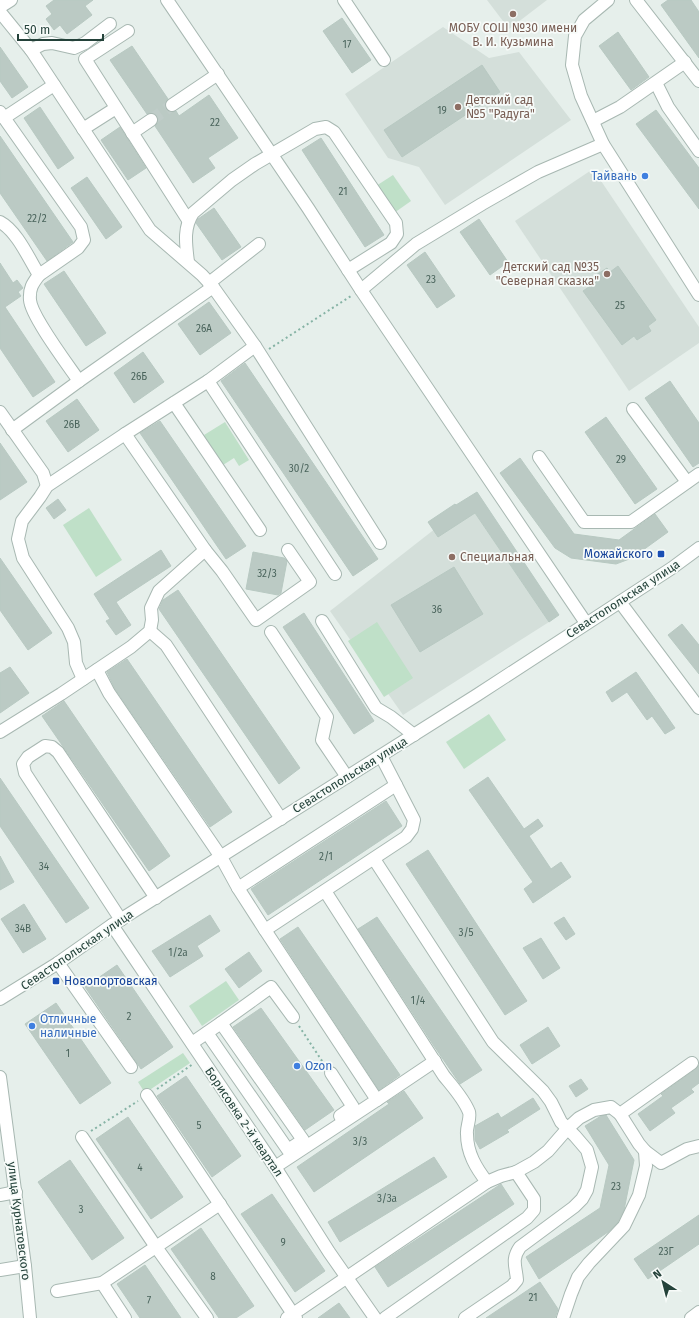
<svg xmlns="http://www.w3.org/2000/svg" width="699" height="1318" viewBox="0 0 699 1318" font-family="'Fira Sans',sans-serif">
<rect width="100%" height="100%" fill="#e6efeb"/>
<g fill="#d4dfda">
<polygon points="487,0 547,0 509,29"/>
<polygon points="443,27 489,58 519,52 571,120 445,205 419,167 388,158 345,94"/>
<polygon points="593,169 699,327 699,343 629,391 515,221"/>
<polygon points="468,503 549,622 403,715 330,611"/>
</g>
<g fill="#bfe0c8">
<polygon points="393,175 411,201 394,213 376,186"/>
<polygon points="225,422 249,460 239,466 234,458 223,465 204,435"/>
<polygon points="89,508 122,560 96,577 63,525"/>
<polygon points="377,622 413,678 384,697 348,641"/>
<polygon points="489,714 506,740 464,769 446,742"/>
<polygon points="226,981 239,1000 202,1026 189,1006"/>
<polygon points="183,1053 190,1063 145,1093 138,1082"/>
</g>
<g fill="#bbcac4" stroke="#b8c9c2">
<polygon points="54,0 93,0 85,6 92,15 67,34 60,25 54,30 46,19 52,14 46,6"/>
<polygon points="668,0 691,0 699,12 699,58 661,5"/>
<polygon points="342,18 371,60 352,73 323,31"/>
<polygon points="618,32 649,77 631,90 599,46"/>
<polygon points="132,46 168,99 165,105 166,109 168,112 172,112 176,111 179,116 209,95 238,138 208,158 215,168 193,183 155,126 158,123 157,116 154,113 150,113 147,114 110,60"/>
<polygon points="0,47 28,87 12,98 0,81"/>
<polygon points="482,65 500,92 402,157 384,130"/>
<polygon points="40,107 74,158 58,169 24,118"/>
<polygon points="656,110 699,168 699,209 636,124"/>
<polygon points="120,127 146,168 128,180 101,140"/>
<polygon points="0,136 73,242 47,261 0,193"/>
<polygon points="321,138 384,235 365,247 302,150"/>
<polygon points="87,177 122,227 106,239 71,188"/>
<polygon points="214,208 241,247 222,260 196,223 198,219"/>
<polygon points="479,219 508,262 490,275 460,232"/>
<polygon points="425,252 455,296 437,308 407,265"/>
<polygon points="0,263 13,283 17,280 23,288 18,292 21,296 5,307 55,382 33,397 0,348"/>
<polygon points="618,266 656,320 648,326 651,331 637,340 634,336 622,345 583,291 599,280 596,275 607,268 610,272"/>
<polygon points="64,271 106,333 86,346 44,284"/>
<polygon points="209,302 231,333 200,355 178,324"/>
<polygon points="143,352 164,382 134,403 114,373"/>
<polygon points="245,363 378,559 353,576 221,381"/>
<polygon points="670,381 699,423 699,463 693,467 645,398"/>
<polygon points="77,399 99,430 68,452 46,421"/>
<polygon points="606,417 657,489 635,504 585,432"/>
<polygon points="160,421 246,546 226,559 140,433"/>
<polygon points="0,443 27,482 0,500"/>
<polygon points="520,458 574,534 619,540 655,514 668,532 632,558 616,564 571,558 555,548 500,473"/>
<polygon points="477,492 559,615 549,622 475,513 438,537 428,522 455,504 456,505"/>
<polygon points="58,499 66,510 54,519 46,508"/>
<polygon points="161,550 171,566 116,602 131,625 116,635 106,621 110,619 94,594"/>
<polygon points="253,552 284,558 287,561 281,593 278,595 246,589"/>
<polygon points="0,558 52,633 28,650 0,610"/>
<polygon points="454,567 483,614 420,652 391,605"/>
<polygon points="178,590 300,768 279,784 159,609 163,600"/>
<polygon points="304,613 374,721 354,734 283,627"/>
<polygon points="682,624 699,645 699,674 668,635"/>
<polygon points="127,659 232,812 210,827 115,689 107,672"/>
<polygon points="10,667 29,693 0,713 0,673"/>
<polygon points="636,672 675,728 665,734 652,716 647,720 627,692 612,702 606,692"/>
<polygon points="64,701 170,856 149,871 42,716"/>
<polygon points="488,777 524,829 538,819 543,826 529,836 551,869 561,862 571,877 533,903 524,889 533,882 469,790"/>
<polygon points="0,778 89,908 66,923 0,826"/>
<polygon points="386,801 402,826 268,915 251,889"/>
<polygon points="428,850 527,1001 505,1015 406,864"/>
<polygon points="0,856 14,882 0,890"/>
<polygon points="24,904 46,939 23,953 1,919"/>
<polygon points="210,915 220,931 197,946 203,956 170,977 152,951"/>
<polygon points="377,917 482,1070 460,1084 434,1046 358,929"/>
<polygon points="564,917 575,934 566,940 554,923"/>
<polygon points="298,927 400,1075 379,1090 280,939"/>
<polygon points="541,938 560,968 543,979 523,948"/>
<polygon points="249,952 262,971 239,988 225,969"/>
<polygon points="117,965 173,1047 141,1069 85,987"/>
<polygon points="56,1003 111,1083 80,1104 25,1024"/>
<polygon points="261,1008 334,1110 305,1130 233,1027"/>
<polygon points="548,1027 560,1046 532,1064 520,1045"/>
<polygon points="699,1065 699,1083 691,1089 694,1092 671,1108 675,1113 650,1131 638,1114 663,1096 661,1094 696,1069"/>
<polygon points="186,1076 241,1156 212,1177 157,1096"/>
<polygon points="581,1079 588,1089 576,1097 569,1086"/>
<polygon points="404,1091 423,1118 314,1192 297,1167 389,1104 387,1102"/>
<polygon points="533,1098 540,1109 507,1130 509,1132 480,1149 475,1140 475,1126 498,1113 501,1118"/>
<polygon points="606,1115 634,1160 624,1210 618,1222 608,1232 539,1279 526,1257 600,1208 609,1165 585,1126 601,1116"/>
<polygon points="128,1117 183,1197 151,1219 96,1139"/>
<polygon points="434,1157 447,1177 340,1242 328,1222"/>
<polygon points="70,1160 124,1238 92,1260 38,1182"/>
<polygon points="501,1184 514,1204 388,1287 375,1267"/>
<polygon points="272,1194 325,1271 295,1292 241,1214"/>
<polygon points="699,1215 699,1244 648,1279 634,1259"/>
<polygon points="201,1228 254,1306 236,1318 219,1318 171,1249"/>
<polygon points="145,1265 181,1318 140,1318 117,1284"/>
<polygon points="540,1282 558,1309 555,1318 486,1318"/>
<polygon points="339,1303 350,1318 318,1318"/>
</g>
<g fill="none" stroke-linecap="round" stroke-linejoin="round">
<polyline stroke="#bfccc8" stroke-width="12" stroke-dasharray="12 6" stroke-linecap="butt" points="151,120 172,105"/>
<g stroke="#a8b8b2" stroke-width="14">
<g id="minor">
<polyline points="167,0 308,208 361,290 586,623"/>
<polyline points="344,0 384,60"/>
<polyline points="608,0 584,20 575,36 572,65 581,96 603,144 699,295"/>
<polyline points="636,0 699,81"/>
<polyline points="0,7 11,0"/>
<polyline points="0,12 31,50 150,230 202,275 213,287 255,346 380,543"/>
<polyline points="128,31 85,59 188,220"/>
<polyline points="31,50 43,44 52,43 74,48 85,43 110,24"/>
<polyline points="656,83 668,107 699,151"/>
<polyline points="172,105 218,74"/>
<polyline points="0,112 81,227 84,240 78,248 39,275"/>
<polyline points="4,118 54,85"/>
<polyline points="593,121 620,107 685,62"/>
<polyline points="83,129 116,108"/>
<polyline points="132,133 151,120"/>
<path d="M0 222C17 231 29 259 39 275 33 283 29 288 30 300 31 316 68 365 79 381"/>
<path d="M188 262C186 245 183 228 193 213L232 180 255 164 315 129 326 127 334 132 396 223 397 234 391 243 348 270"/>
<polyline points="209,283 259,244"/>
<polyline points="361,290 416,244 482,204 538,172 603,144"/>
<polyline points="255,346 208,381 335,574"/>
<polyline points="208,381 125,434 205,550 222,571 256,620 310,582 288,550"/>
<polyline points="174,403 260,530"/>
<polyline points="633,409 687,482"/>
<polyline points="0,412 43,473 47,486"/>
<polyline points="12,430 79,381 213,287"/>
<polyline points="539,457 584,522 631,522 699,474"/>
<polyline points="620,602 699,708"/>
<polyline points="322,621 376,708 391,717 414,735"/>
<polyline points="150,631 166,645 281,819"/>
<polyline points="271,632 327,717 322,740 347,777"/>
<polyline points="97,670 109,693 221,857 238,888 396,785 381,756"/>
<polyline points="83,679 76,663 74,642 68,628 23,558 18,539 22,521 40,497 47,486 125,434"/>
<polyline points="0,732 61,694 131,647 150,631 152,620 151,608 159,591 205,550"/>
<path d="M374 859 493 1042 543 1091 551 1102 561 1122 575 1136 587 1150 592 1167 587 1190 582 1199 574 1207 520 1247C511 1260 516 1266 517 1280L512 1286 465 1318"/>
<polyline points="238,888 265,930 406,837 412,829 414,820 396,785"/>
<path d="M325 891 444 1076C453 1087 464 1099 469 1112 471 1118 466 1128 467 1134 467 1153 476 1168 487 1182"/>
<polyline points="121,920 25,773 23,764 28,757 45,746 52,747 58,752 156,898"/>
<polyline points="112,925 275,1167 329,1252 375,1318"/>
<polyline points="265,930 377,1100 275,1167"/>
<polyline points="58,963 131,1067"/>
<polyline points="0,999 58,963 112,925 477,695 672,568 699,548"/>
<polyline points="221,1023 271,987 293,1017"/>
<polyline points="207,1033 288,1150 300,1142"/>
<polyline points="192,1043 221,1023 303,1140"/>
<polyline points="331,1073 353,1107 340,1116"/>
<polyline points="0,1077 25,1266 30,1318"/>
<polyline points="147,1095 293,1314 287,1318"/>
<polyline points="377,1100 435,1061"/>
<polyline points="620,1114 639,1144 645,1151 661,1163 687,1149 699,1146"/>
<polyline points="82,1137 156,1247 207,1318"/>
<polyline points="0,1195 16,1192"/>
<polyline points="0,1270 25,1266"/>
<polyline points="102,1283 125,1318"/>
<polyline points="57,1291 102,1283 220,1204"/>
<polyline points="296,1318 293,1314 487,1182 501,1176 516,1172"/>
<polyline points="385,1318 527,1218 534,1210 534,1199 516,1172 534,1162 548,1151 568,1128 579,1118 594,1110 611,1107 620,1114 692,1063"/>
<polyline points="563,1318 571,1294 578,1277 589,1263 624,1226 639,1195 646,1166 645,1151"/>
<polyline points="691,1318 699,1312"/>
</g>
</g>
<g stroke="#86b3a5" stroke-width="2" stroke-dasharray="2 3" stroke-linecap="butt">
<polyline points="269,349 351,296"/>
<polyline points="299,1026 324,1064"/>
<polyline points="157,1089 193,1064"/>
<polyline points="91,1131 138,1101"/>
</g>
<use href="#minor" stroke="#fff" stroke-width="12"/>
</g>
<g fill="#8d6e63" stroke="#f7fbf9" stroke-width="1.5">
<circle cx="513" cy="14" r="4"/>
<circle cx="458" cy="107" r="4"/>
<circle cx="607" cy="274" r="4"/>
<circle cx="452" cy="557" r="4"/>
</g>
<g fill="#3f7fe0" stroke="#f7fbf9" stroke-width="1.5">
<circle cx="645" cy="176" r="4"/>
<circle cx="32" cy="1026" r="4"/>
<circle cx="297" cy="1066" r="4"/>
</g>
<g fill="#1a4fb4" stroke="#f7fbf9" stroke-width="1.5">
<rect x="657" y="550" width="8" height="8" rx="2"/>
<rect x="52" y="977" width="8" height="8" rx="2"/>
</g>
<g text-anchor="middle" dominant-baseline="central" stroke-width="3.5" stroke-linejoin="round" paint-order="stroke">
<g font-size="10" fill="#4a645c">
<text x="347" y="45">17</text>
<text x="442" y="111">19</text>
<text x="215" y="123">22</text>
<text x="343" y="192">21</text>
<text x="37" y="219">22/2</text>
<text x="431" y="280">23</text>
<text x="620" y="306">25</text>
<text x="204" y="329">26А</text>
<text x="139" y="377">26Б</text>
<text x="72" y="425">26В</text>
<text x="621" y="460">29</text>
<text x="299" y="469">30/2</text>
<text x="267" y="574">32/3</text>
<text x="437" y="610">36</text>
<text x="326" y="857">2/1</text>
<text x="44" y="867">34</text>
<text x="23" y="929">34В</text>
<text x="466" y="933">3/5</text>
<text x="178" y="953">1/2а</text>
<text x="418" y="1001">1/4</text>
<text x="129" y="1017">2</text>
<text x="68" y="1054">1</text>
<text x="199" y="1126">5</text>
<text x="360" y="1142">3/3</text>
<text x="140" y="1168">4</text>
<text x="616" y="1187">23</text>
<text x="387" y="1199">3/3а</text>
<text x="81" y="1210">3</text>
<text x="283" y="1243">9</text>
<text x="666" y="1252">23Г</text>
<text x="213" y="1277">8</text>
<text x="533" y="1298">21</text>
<text x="149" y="1301">7</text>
</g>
<g font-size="12" fill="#785e54" stroke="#f7fbf9" text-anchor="start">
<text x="513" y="28" text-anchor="middle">МОБУ СОШ №30 имени<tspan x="513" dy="14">В. И. Кузьмина</tspan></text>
<text x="466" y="100">Детский сад<tspan x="466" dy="14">№5 "Радуга"</tspan></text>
<text x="599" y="267" text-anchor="end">Детский сад №35<tspan x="599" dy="14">"Северная сказка"</tspan></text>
<text x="460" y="557">Специальная</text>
</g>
<g font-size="12" fill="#366cbe" stroke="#f7fbf9" text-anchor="start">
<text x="637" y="176" text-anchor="end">Тайвань</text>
<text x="40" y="1019">Отличные<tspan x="40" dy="14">наличные</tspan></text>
<text x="305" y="1066">Ozon</text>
</g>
<g font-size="12" fill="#164399" stroke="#f7fbf9" text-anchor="end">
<text x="653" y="554">Можайского</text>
<text x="64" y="981" text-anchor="start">Новопортовская</text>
</g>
<g font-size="12" fill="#24423a" stroke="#f7fbf9">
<text transform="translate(623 599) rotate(-33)">Севастопольская улица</text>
<text transform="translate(350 775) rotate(-32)">Севастопольская улица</text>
<text transform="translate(77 950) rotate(-34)">Севастопольская улица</text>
<text transform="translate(244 1122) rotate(56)">Борисовка 2-й квартал</text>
<text transform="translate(19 1221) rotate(83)">улица Курнатовского</text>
</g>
</g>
<g transform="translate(663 1282) rotate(324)" stroke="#f7fbf9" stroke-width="3" paint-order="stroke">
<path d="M0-3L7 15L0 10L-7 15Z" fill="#24423a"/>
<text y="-6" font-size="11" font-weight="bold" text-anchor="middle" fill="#24423a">N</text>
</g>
<path d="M18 34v6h85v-6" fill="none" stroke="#24423a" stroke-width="2"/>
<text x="24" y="34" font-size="12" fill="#24423a" stroke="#f7fbf9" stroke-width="3" paint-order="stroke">50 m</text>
</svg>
